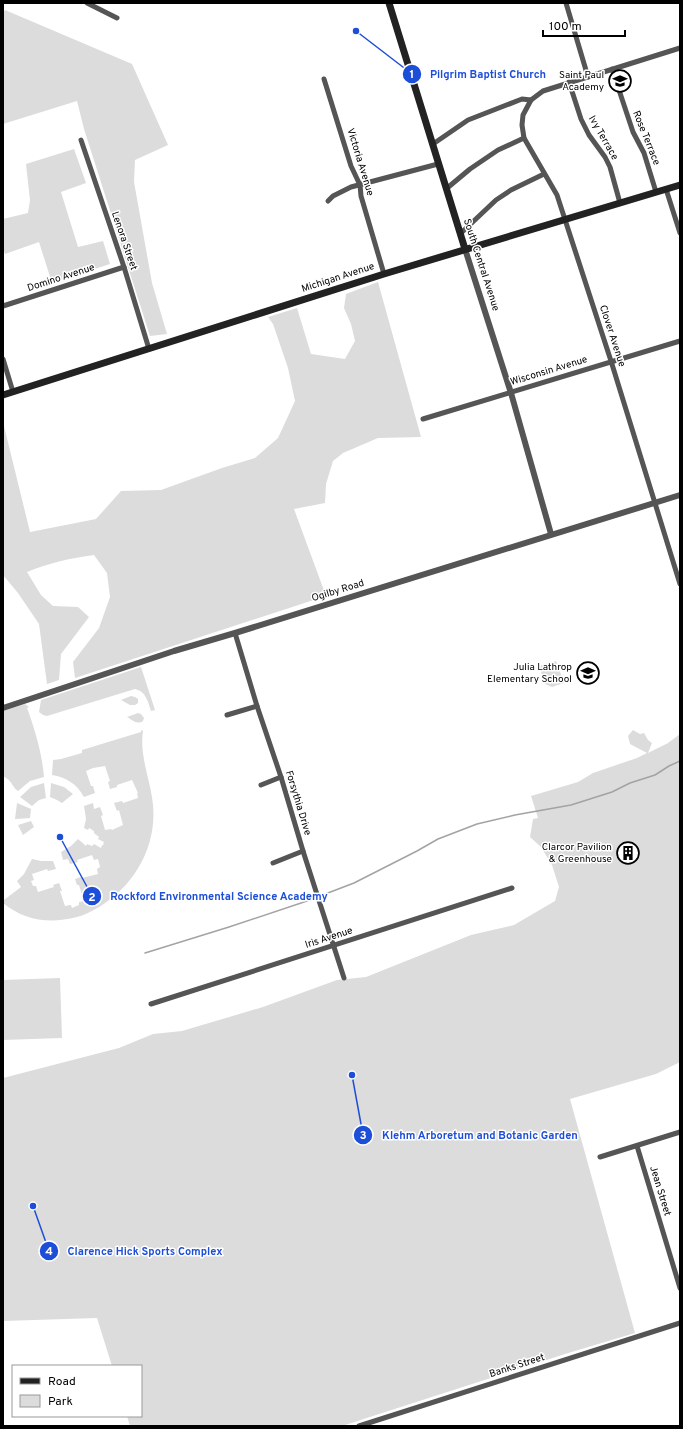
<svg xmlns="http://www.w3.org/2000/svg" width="683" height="1429" viewBox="0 0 683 1429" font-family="Overpass,sans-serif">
<rect width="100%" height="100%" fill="#fff"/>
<g fill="#dcdcdc">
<polygon points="5,10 132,64 168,145 135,160 134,182 152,283 167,334 150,336 84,129 77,101 3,124 3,13"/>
<polygon points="74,149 86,183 61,192 78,247 103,241 110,264 52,283 39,242 5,254 3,248 3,219 28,213 30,200 26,164"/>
<path d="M378 282 421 437 378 438 343 453 333 461 326 484 325 503 294 509 326 596 75 678 73 662 99 628 110 597 107 573 94 555C71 558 49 563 27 572L41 595 53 606 78 607 89 617 61 654 59 680 47 684 39 624 18 593 3 575V422L30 532 96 519 121 491 161 490 222 468 255 458 278 438 295 401 288 368 273 324 268 317 297 308 311 354 345 359 355 341 351 324 344 308 346 294Z"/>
<polygon points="556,661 564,683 552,687 545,684 539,666"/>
<path d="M141 667 155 710 151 711C148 702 146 691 135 689L47 716 43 715 39 712 41 700Z"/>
<polygon points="131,696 135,697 138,699 138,703 135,705 130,705 121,700"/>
<path d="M25 704 29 707 27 708C35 730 42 753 44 777L30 781 18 791C11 786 13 781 3 776V711Z"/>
<path d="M138 713 141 714 144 718 143 721C137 725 132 720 127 717Z"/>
<path d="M141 730 143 731C139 756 151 781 153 805 157 847 134 886 99 907 92 911 85 915 77 917 50 924 25 921 3 903V899L4 900 21 887 17 881 24 874 32 859 41 861H53L56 869 48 871 47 869 32 874 34 880 31 881 33 886H36L38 892 54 887 53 885 59 883 62 891H60L65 906 71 905 72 908 79 905V902L84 901 79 885H77L75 879 81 877 82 878 98 874 97 869 100 867 98 859 94 860 92 855 77 860 78 862 70 864 68 859 63 860 61 852 71 846 78 839 86 846 87 844 92 846 94 844 101 848 102 845H104L103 844 104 842 98 839 99 837 94 833V831L89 828 88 830 84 828 86 819 84 806 93 803 94 809 100 807 103 815 101 816 105 830 111 829 112 830 123 825 119 810 117 811 114 803 122 801 123 803 138 798 137 793H138L132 780 117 785V787L110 789 108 782 110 781 105 766 93 768 86 771 91 786H93L95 793 84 797C77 784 66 777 52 775L53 760 61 759 82 753V750L141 732Z"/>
<polygon points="633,730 640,734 644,733 648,740 652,743 648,753 668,743 680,734 680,1062 656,1074 570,1099 635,1333 565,1354 342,1426 130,1426 127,1416 141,1416 141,1366 112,1366 97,1318 3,1321 3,1078 119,1048 153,1034 182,1031 263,1007 337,980 366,977 471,935 514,925 555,901 559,887 552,865 541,847 530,837 533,819 538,818 531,796 578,782 593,773 637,758 647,753 630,744 628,736"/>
<polygon points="44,783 46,798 39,800 32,806 20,797 31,787"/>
<polygon points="51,783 64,787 73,794 62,803 57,800 50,797"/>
<polygon points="17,803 31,809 30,818 15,819"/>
<polygon points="31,821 34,827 23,835 18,825"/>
<polygon points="60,978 62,1038 3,1040 3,980"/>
</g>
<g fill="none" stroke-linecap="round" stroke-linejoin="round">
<g stroke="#a3a3a3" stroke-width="1.5">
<polyline points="320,896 354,883 417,851 438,839 477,824 515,815 571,805 612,792 630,783 655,775 669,766 680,761"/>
<polyline points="145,953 229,927 316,898"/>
</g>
<g stroke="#555" stroke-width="5">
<polyline points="87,3 117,18"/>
<polyline points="566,3 588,77"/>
<polyline points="612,69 633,132 644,153 656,192"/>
<polyline points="324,79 351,166 360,185 361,196 384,274"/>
<polyline points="569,82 581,119 589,135 605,157 610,167 620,203"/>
<polyline points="531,100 523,115 522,125 524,138 557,195 611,361 680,584"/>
<polyline points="81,140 124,267 149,349"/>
<polyline points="433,144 468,120 522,99 531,100 543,91 680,48"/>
<polyline points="446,189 470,169 498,150 524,138"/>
<polyline points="666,189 680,233"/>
<polyline points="328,201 333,196 351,187 438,164"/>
<polyline points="460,234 496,200 511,190 544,174"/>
<polyline points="3,306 124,267"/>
<polyline points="3,359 13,392"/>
<polyline points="423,419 680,341"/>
<polyline points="235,633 257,706 281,777 303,851 344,978"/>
<polyline points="227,715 257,706"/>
<polyline points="261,785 281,777"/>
<polyline points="273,863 303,851"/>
<polyline points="151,1004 512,888"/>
<polyline points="637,1146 680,1288"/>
<polyline points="600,1157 680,1132"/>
<polyline points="359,1426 680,1323"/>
</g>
<g stroke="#555" stroke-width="6">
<polyline points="465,249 511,393 551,534"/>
<polyline points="3,708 174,651 235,633 680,495"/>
</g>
<g stroke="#222" stroke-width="7">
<polyline points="389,3 465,249"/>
<polyline points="3,395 384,274 680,185"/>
</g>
</g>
<defs>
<g id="school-ring" transform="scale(1.15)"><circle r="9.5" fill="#fff" stroke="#000" stroke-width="1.5"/><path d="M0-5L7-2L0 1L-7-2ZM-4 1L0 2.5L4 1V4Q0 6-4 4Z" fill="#000"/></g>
<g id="building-ring" transform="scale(1.15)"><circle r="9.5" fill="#fff" stroke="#000" stroke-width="1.5"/><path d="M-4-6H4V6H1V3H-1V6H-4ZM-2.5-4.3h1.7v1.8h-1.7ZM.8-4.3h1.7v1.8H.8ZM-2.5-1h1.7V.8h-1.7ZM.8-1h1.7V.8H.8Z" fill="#000"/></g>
</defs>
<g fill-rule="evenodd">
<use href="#school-ring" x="620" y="81"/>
<use href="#school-ring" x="588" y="673"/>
<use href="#building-ring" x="628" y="853"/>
</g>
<g text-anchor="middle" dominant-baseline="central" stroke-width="3" stroke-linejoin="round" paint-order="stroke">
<g font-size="10" fill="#000" stroke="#fff" text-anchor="end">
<text x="604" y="75">Saint Paul<tspan x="604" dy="12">Academy</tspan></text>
<text x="572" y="667">Julia Lathrop<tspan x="572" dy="12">Elementary School</tspan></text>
<text x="612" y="847">Clarcor Pavilion<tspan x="612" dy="12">&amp; Greenhouse</tspan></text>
</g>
<g font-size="10" fill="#000" stroke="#fff">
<text transform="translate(603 138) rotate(60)">Ivy Terrace</text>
<text transform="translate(646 138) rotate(68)">Rose Terrace</text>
<text transform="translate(360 162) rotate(73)">Victoria Avenue</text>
<text transform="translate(124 241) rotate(71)">Lenora Street</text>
<text transform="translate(481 265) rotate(72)">South Central Avenue</text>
<text transform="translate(61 278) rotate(-18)">Domino Avenue</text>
<text transform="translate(338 278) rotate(-18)">Michigan Avenue</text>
<text transform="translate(612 336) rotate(72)">Clover Avenue</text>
<text transform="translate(549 371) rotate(-17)">Wisconsin Avenue</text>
<text transform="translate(338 591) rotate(-17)">Ogilby Road</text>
<text transform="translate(298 803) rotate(73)">Forsythia Drive</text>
<text transform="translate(329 938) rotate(-18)">Iris Avenue</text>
<text transform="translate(660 1191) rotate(73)">Jean Street</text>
<text transform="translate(517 1366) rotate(-18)">Banks Street</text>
</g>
</g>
<path fill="none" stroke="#1d4ed8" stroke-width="1.5" d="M356 31L412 74M60 837L92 896M352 1075L363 1135M33 1206L49 1251"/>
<g fill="#1d4ed8" stroke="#fff" stroke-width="1.5">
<circle cx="356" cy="31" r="4"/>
<circle cx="60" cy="837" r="4"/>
<circle cx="352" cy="1075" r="4"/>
<circle cx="33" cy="1206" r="4"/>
<circle cx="412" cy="74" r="10"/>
<circle cx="92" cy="896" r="10"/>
<circle cx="363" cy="1135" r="10"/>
<circle cx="49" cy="1251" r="10"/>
</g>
<g font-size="12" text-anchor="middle" font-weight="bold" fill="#fff">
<text x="412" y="78">1</text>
<text x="92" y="901">2</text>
<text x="363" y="1139">3</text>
<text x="49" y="1255">4</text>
</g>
<g font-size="11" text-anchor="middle" font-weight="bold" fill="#1d4ed8" stroke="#fff" stroke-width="3" stroke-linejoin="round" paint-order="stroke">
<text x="488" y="78">Pilgrim Baptist Church</text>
<text x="219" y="900">Rockford Environmental Science Academy</text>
<text x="480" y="1139">Klehm Arboretum and Botanic Garden</text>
<text x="145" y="1255">Clarence Hick Sports Complex</text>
</g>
<rect width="683" height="1429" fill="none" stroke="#000000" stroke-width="8"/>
<rect x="12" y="1365" width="130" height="52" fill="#ffffff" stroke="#999999"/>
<rect x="20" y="1378" width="20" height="6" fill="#222222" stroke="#999999"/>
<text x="48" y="1385" font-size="12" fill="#000000">Road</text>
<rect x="20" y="1395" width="20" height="12" fill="#dcdcdc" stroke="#999999"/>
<text x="48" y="1405" font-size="12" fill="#000000">Park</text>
<path d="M543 30v6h82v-6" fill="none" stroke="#000000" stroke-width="2"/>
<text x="549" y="30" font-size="12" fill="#000000" stroke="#ffffff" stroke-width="3" paint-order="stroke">100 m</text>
</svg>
